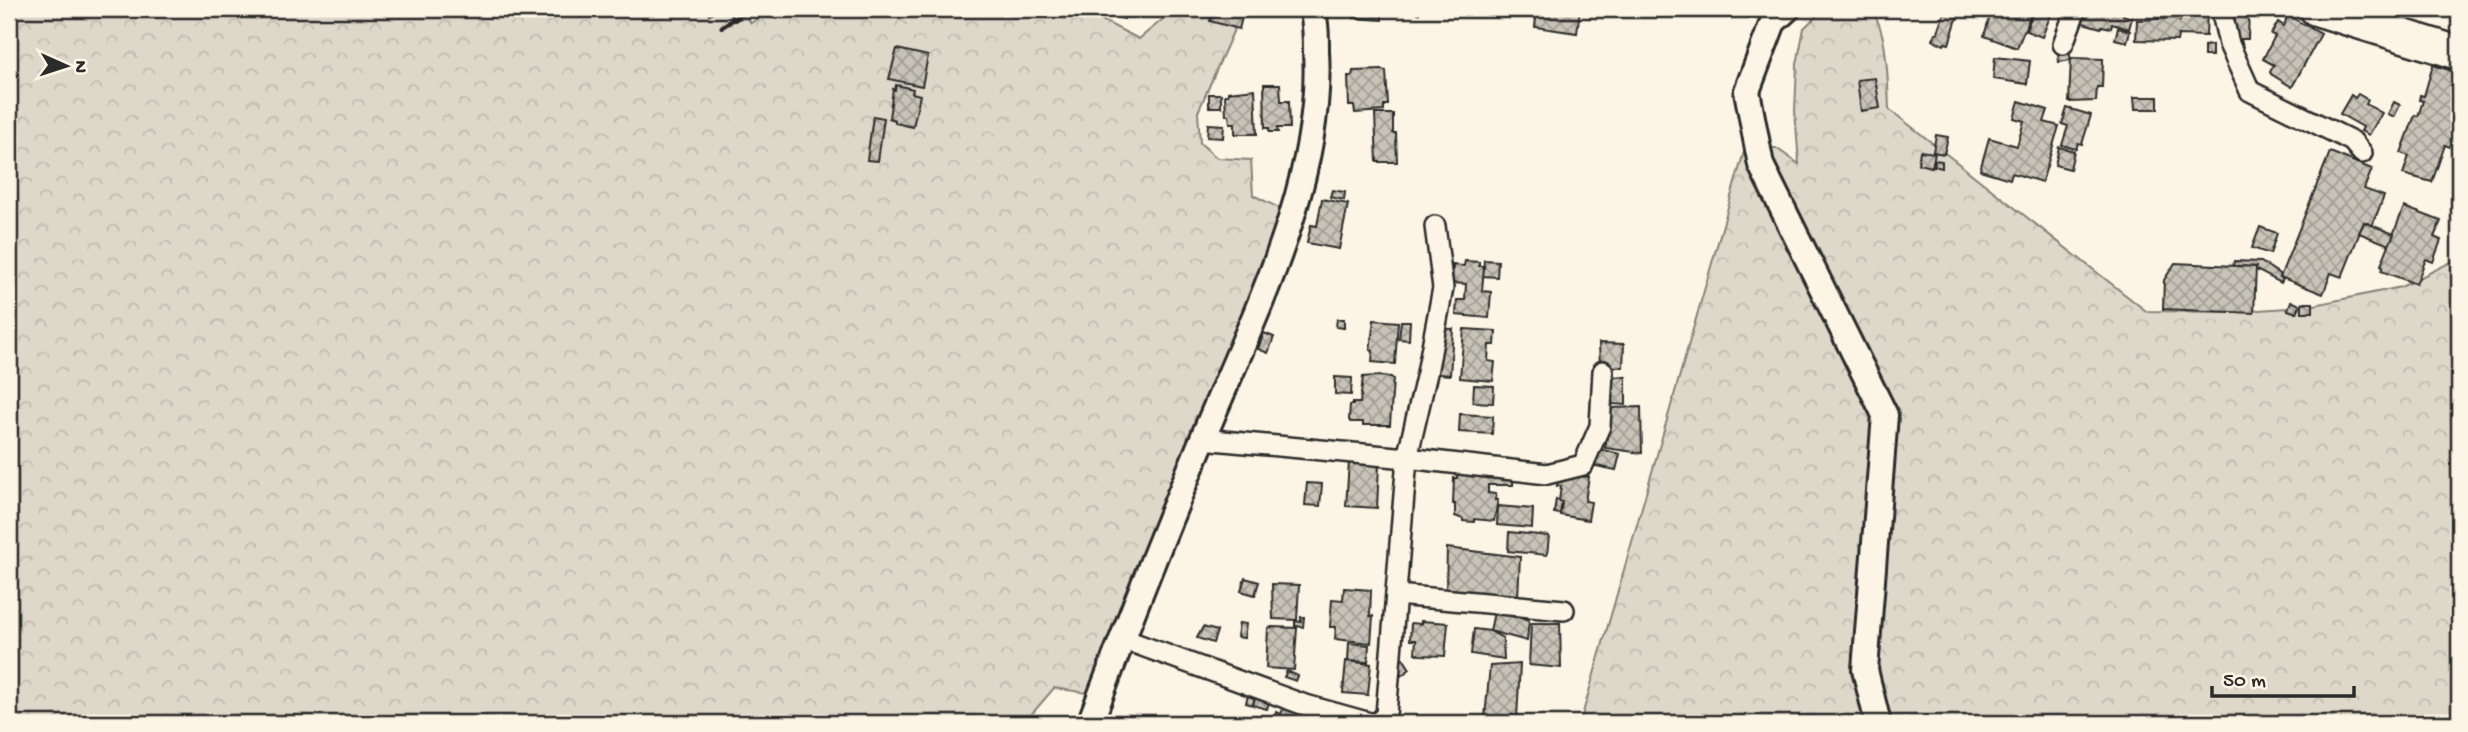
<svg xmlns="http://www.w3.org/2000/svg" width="2468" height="732" viewBox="0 0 2468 732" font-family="'Gochi Hand',sans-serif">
<defs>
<pattern id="forest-crowns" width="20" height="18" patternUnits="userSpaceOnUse" patternTransform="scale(1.75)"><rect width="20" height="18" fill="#ded8ca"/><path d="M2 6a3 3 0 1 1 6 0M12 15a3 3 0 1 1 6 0" fill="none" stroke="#bfbaae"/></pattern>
<pattern id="building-cross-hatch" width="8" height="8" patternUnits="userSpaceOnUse" patternTransform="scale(1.75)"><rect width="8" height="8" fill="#c8c3b7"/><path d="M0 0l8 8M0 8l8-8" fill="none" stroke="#a39f95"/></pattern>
</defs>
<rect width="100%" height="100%" fill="#fcf5e5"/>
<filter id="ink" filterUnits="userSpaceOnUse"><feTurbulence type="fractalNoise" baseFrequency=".0143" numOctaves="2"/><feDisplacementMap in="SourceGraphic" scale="14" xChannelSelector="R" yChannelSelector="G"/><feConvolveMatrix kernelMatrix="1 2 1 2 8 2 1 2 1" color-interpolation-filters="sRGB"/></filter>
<g filter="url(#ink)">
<g fill="url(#forest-crowns)" stroke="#84827a" stroke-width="2">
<polygon points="9,9 741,9 751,23 772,9 1080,9 1139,39 1175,9 1186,9 1235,27 1198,112 1200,143 1217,158 1251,160 1253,195 1291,214 1101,695 1054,688 1024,723 9,723"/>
<path d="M1824 9C1836 9 1857 5 1868 10 1888 18 1888 89 1889 109L2146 311 2228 312 2305 307 2401 287 2459 258V723H1580L1745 148H1776L1799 164 1795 111 1797 64 1804 28Z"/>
</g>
<g fill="url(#building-cross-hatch)" stroke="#2b2b2b" stroke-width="2">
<polygon points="727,9 753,9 735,21"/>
<polygon points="1100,9 1127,9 1124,19 1099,11"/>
<polygon points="1214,9 1250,9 1250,11 1244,10 1239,29 1210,21"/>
<polygon points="1355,9 1382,9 1382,20 1354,18"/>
<polygon points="1395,9 1419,9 1419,13 1395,10"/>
<polygon points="1537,9 1580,9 1577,33 1535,27"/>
<polygon points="1945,9 1960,9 1949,44 1945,43 1944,45 1933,40 1936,33 1938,33"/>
<polygon points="1992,9 2033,9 2017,48 1984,36"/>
<polygon points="2034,9 2053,9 2042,37 2026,31"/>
<polygon points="2072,9 2125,9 2123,15 2132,18 2129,29 2112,24 2111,28 2102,26 2101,28 2069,19"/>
<polygon points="2181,9 2207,9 2206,36 2178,35 2177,41 2136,40 2137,20 2179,18 2180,22"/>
<polygon points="2230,9 2249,9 2248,39 2241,39 2243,48 2237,49"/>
<polygon points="2289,16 2321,34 2292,87 2271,74 2270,72 2274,65 2263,59 2275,36 2271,34 2278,22 2284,26 2287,17"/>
<polygon points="2118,28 2130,31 2127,42 2115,39"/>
<polygon points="2212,45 2212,56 2204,56 2204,46"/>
<polygon points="897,49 928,56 922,86 889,79"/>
<polygon points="2069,51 2071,60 2059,62 2058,54"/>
<polygon points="1995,57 2030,61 2027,84 1993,79"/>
<polygon points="2071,58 2103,59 2102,87 2097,87 2096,101 2069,102"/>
<polygon points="2433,65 2459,73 2459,150 2445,145 2432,182 2403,174 2409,156 2401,153 2415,115 2418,116 2423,101 2419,100 2420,95 2424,96"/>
<polygon points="1382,70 1386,71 1388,105 1384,105 1384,111 1355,113 1354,106 1349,106 1348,76 1352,76 1353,71"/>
<polygon points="1875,78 1880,108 1861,111 1857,80"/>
<polygon points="1264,84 1280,84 1281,101 1289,101 1290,128 1277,128 1278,132 1269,132 1269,128 1265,128"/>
<polygon points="896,85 913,89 912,93 920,95 913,127 895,123 895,120 889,118 893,89 895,90"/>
<polygon points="1255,89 1257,134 1235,134 1235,123 1230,123 1229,115 1226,115 1225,95 1228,95 1228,92"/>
<rect x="1209" y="94" width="12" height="13"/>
<polygon points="2358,94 2368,100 2366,104 2382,113 2369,135 2361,131 2363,127 2340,114 2351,95 2355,98"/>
<polygon points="2134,97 2158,97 2158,109 2135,109"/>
<polygon points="2019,101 2048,110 2044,122 2059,126 2042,182 2012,173 2010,179 1980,170 1989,138 2017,146 2024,121 2014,118"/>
<polygon points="2394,102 2400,105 2394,117 2388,114"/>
<polygon points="2067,108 2091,115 2082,144 2078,143 2076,149 2062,145 2068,126 2062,124"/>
<polygon points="1375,114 1393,114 1393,133 1396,133 1397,162 1377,162"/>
<polygon points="873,116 884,118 878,161 867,160"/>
<polygon points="1208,124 1224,125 1223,138 1207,137"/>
<polygon points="1936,135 1948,137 1944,154 1933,152"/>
<polygon points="2059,147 2074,151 2070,169 2055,165"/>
<polygon points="1920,151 1935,153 1932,167 1918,164"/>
<polygon points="2330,152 2372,169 2364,189 2384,196 2372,226 2364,222 2342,277 2331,273 2323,294 2280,277"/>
<polygon points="1935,160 1942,161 1942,168 1934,166"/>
<polygon points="1332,190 1345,192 1344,200 1330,197"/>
<polygon points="1322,199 1348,204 1339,249 1307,243 1311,225 1317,226"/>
<polygon points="2404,207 2441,221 2434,237 2441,240 2433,262 2426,259 2416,284 2381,271 2383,266 2381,265"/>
<polygon points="2364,222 2394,234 2389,245 2359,233"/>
<polygon points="2260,227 2277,233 2270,254 2252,248"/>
<polygon points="1484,260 1498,261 1497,277 1483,276"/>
<polygon points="1465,261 1479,262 1479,266 1484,266 1482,291 1491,292 1489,318 1456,315 1457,300 1465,300 1466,284 1452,283 1453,265 1464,266"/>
<polygon points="2234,261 2261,262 2281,275 2280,277 2283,279 2281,283 2256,270 2256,267 2233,266"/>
<polygon points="2175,263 2256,267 2254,313 2163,309 2164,280"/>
<polygon points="2291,301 2300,305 2297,313 2288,310"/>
<rect x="2302" y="303" width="11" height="9"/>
<polygon points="1337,319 1344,319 1344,328 1336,327"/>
<polygon points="1374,320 1398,322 1395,364 1372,362 1373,351 1370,350"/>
<polygon points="1401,321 1410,321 1409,340 1399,339"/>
<polygon points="1431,328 1453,329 1450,375 1427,373"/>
<polygon points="1464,329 1496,331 1495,345 1489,345 1488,361 1495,362 1493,381 1460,378"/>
<polygon points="1264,333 1274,337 1268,353 1258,349"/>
<polygon points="1599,343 1624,344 1623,367 1600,366"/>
<polygon points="1375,376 1391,377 1393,379 1390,425 1363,425 1363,422 1351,422 1349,420 1350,405 1353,405 1353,403 1360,403 1363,377"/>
<polygon points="1600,376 1626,377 1626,405 1612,404 1612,408 1603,408"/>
<polygon points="1335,377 1352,378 1351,395 1335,394"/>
<polygon points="1474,385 1494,386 1493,403 1473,402"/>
<polygon points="1641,407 1642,453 1605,448 1612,408"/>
<polygon points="1460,414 1493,416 1492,434 1459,432"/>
<polygon points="1594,448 1620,454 1616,470 1591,465"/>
<polygon points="1462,456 1510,459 1510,462 1515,462 1513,485 1488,485 1488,493 1496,494 1495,500 1498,500 1494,521 1474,519 1474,522 1463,521 1463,519 1455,516 1455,504 1453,504 1454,478 1457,478 1459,458"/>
<polygon points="1349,462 1379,464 1377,508 1346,506"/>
<polygon points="1559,474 1589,477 1585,501 1591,502 1588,520 1560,515 1562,502 1559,501 1561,486 1557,486"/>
<polygon points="1307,483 1322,484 1320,506 1305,505"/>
<polygon points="1556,499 1562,502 1560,514 1554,513"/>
<polygon points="1498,506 1533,509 1532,528 1497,525"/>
<polygon points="1509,532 1549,536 1547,555 1508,551"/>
<polygon points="1447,548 1520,557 1518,597 1446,591"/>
<polygon points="1245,578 1259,582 1255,595 1241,591"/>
<polygon points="1272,584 1299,585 1297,620 1273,619"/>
<polygon points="1344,588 1371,590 1370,616 1373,616 1371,643 1335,639 1336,627 1330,627 1332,599 1343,600"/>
<polygon points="1494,612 1529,620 1527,641 1490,631"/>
<polygon points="1301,617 1304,617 1303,627 1295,626 1295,621 1301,622"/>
<polygon points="1421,621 1448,623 1445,656 1420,655 1415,653 1416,640 1410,640 1411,623 1421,624"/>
<polygon points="1239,623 1246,624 1244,638 1237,637"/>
<polygon points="1531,623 1560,623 1561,668 1529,665"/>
<polygon points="1203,627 1217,631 1213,643 1197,638"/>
<polygon points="1272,627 1297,628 1294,670 1266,668 1268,628"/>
<polygon points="1474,629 1490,631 1503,638 1504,659 1471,654"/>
<polygon points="1349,643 1369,645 1368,662 1348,661"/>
<polygon points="1403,658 1410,669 1398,678 1390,666"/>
<polygon points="1346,661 1371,664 1368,695 1343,693"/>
<polygon points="1520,664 1517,718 1485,717 1490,666"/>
<polygon points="1287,671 1298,676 1296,681 1284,677"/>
<polygon points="1249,690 1256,692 1253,705 1246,703"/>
<polygon points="1257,692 1271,696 1267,709 1253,705"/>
<polygon points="1285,704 1306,710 1302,723 1274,722 1276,712 1281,714"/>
</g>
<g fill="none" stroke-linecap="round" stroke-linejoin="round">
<g stroke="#2b2b2b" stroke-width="24">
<g id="minor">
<polyline points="2221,9 2229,44 2250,91 2352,141 2362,153"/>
<polyline points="2063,44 2076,9"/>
<polyline points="1435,226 1443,288 1427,373 1407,458 1547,474 1583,465 1600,426 1603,371"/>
<polyline points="1202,439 1407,458 1386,715 1377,723"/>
<polyline points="1396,595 1564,610"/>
<polyline points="1123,639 1302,704 1370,723"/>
</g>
</g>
<g stroke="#2b2b2b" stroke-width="30">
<g id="tertiary">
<polyline points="1787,9 1773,22 1747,91 1761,165 1885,415 1865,670 1878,723"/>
<path d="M1090 723C1126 628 1164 532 1203 438 1252 319 1324 182 1316 51 1316 37 1316 22 1312 9"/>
</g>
</g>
<g stroke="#2b2b2b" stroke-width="37">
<polyline id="primary" points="2316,9 2459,53"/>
</g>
<use href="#minor" stroke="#fcf5e5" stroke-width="19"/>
<use href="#tertiary" stroke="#fcf5e5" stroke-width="24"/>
<use href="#primary" stroke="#fcf5e5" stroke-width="32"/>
<g stroke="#2b2b2b" stroke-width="5">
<polyline points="710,13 716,9"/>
<polyline points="722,27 748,9"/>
</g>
</g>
</g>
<rect width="2468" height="732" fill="none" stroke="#fcf5e5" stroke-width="35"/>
<rect x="18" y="18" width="2433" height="697" fill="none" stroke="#2b2b2b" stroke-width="2.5" filter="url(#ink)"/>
<g transform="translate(66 66) rotate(93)" stroke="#fcf5e5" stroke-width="5" paint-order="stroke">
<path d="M0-5L12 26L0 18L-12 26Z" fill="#2b2b2b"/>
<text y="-10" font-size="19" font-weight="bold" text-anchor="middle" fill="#2b2b2b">N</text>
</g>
<path d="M2212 686v10h142v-10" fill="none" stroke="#2b2b2b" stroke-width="3.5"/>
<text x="2223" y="686" font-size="21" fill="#2b2b2b" stroke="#fcf5e5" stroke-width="5" paint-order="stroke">50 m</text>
</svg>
